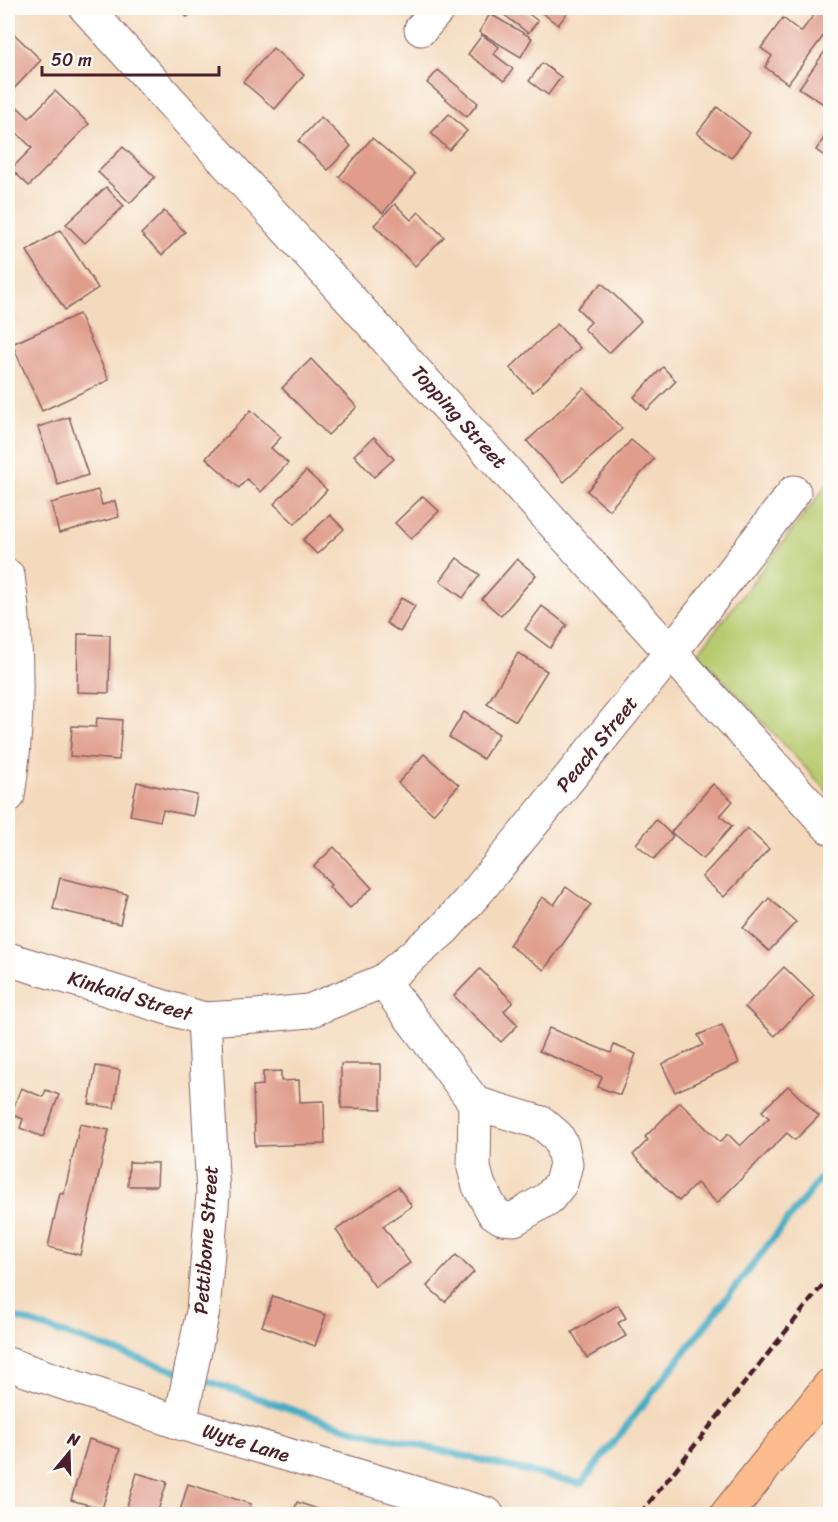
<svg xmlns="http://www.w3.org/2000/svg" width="838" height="1522" viewBox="0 0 838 1522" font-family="Sriracha,sans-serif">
<rect width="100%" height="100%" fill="#fdfcf7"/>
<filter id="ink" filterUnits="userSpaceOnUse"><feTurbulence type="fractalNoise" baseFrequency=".0167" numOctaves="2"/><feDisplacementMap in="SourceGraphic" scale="12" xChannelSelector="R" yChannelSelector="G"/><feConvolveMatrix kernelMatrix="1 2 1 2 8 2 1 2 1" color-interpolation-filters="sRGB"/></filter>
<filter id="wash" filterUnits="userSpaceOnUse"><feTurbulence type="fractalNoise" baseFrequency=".008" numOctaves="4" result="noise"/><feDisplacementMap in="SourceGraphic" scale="24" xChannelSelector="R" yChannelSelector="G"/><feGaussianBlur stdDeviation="1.35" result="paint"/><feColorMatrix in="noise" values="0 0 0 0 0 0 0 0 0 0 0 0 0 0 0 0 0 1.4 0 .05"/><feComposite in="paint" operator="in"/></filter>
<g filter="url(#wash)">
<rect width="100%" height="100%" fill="#f4dabd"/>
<polygon fill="#b7cb6e" stroke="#80754c" stroke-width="1.5" points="830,481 830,794 698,653"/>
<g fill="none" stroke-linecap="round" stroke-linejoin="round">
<g stroke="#45acc4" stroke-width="7">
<polyline points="8,1315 182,1373"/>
<polyline points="198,1378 347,1428 581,1484 830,1166"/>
</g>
</g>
<g id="blocks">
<g fill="#e09d8c">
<polygon points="177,8 196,8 187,17"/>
<polygon points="495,8 521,8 538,21 528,33"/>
<polygon points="536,8 563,8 568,12 558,25"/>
<polygon points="819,8 830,8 830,27 788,84 765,67 772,56 761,48 783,18 801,32"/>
<polygon points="490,14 532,38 521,57 479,32"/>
<polygon points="8,28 41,60 8,95"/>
<polygon points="482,35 499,47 494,54 513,69 504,81 468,54"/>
<polygon points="830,44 830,97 825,105 799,88"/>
<polygon points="273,48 304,75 275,109 243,82"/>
<polygon points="542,63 561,77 548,95 529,81"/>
<polygon points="438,70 478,103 467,117 427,83"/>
<polygon points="55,91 89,124 29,186 11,169 32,148 13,129 8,135 8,100 9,99 29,118"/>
<polygon points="717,107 750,133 731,158 697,133"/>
<polygon points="449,114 467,131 449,150 431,133"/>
<polygon points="321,117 351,146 328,170 298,141"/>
<polygon points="830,129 830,160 816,150"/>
<polygon points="372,138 415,174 383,213 339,177"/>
<polygon points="123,147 155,177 130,203 98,172"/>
<polygon points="106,187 124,206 85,243 66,224"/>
<polygon points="395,204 411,220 419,212 444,237 415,266 374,225"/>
<polygon points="164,211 185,232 162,255 141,234"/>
<polygon points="60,230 98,288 65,310 27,251"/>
<polygon points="602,283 641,321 609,353 584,329 591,322 577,308"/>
<polygon points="79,314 109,380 42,411 12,344"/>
<polygon points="557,324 580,348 533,392 510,368"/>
<polygon points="311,359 357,407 328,435 282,388"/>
<polygon points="663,367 676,381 647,410 634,397"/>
<polygon points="584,388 622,429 564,482 527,441"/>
<polygon points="251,410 281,437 271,448 288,463 261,492 247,479 239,488 206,458"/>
<polygon points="69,417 88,475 58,485 38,427"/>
<polygon points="374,437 394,459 374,477 354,455"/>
<polygon points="631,440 654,459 609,510 587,491"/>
<polygon points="306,471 327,490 295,524 274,504"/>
<polygon points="98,490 102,505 115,501 119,517 59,533 51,503"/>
<polygon points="423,496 439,511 411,539 395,523"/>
<polygon points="330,515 344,529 317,554 303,540"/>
<polygon points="457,558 480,575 463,598 440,581"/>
<polygon points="517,559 536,575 501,616 482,599"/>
<polygon points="401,598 415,606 400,632 386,623"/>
<polygon points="542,606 567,625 550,648 525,629"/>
<polygon points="78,634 110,635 109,693 77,692"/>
<polygon points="518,653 547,671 516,721 487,704"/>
<polygon points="464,712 499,734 483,759 449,737"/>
<polygon points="97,718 122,720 119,760 70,756 72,726 96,727"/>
<polygon points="424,754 459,785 433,814 398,783"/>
<polygon points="137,782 197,795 193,816 163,810 160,821 130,815"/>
<polygon points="713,784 733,801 720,816 732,826 703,859 671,832"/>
<polygon points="656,820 673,836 654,859 636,844"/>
<polygon points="747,828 769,849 724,897 702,877"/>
<polygon points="334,847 372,888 350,908 329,887 331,885 314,866"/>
<polygon points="60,878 127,894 120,924 53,909"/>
<polygon points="566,887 591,905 544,970 509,945 542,897 554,905"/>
<polygon points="769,898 796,922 769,951 743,928"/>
<polygon points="784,967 814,996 775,1036 745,1007"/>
<polygon points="480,969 513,1002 504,1011 518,1025 501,1042 454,996"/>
<polygon points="722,1025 739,1063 675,1092 662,1064 703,1045 698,1035"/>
<polygon points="549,1028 611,1053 614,1045 636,1054 620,1095 598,1087 602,1077 539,1051"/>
<polygon points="341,1064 381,1064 381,1109 341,1108"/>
<polygon points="96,1066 120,1070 114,1108 89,1104"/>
<polygon points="281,1071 281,1081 299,1080 300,1102 324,1101 325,1144 255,1146 253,1086 263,1085 263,1072"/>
<polygon points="788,1086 819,1116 795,1140 787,1133 717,1203 697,1183 679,1201 633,1155 648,1140 645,1137 680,1102 720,1142 728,1134 740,1146 769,1118 762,1111"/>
<polygon points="21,1088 43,1097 46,1090 59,1095 43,1137 20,1128 23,1119 11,1114"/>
<polygon points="80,1124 109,1130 80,1255 48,1247 60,1193 64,1194"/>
<polygon points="129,1162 158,1163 157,1186 128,1186"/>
<polygon points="398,1187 412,1206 383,1226 410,1263 375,1287 336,1230"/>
<polygon points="456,1255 474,1272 445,1302 427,1286"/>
<polygon points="273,1296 326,1315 315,1346 262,1326"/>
<polygon points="618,1305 626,1318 618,1323 626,1336 587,1358 572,1332"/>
<polygon points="89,1439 120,1449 102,1509 71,1500"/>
<polygon points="137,1473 167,1482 157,1514 125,1513"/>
<polygon points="188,1484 251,1504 248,1514 179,1514"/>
<polygon points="297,1502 320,1510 318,1514 293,1514"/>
</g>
</g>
</g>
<g filter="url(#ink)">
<use href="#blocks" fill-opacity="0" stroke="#86605e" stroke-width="1.5"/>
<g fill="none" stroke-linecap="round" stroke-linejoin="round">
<g stroke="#86605e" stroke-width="35">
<g id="minor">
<polyline points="86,8 830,828"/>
<polyline points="421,29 439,8"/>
<path d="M8 576C19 650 19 722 8 796"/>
<polyline points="8,959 204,1019 255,1016 309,1011 383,981 443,930 477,892 672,651 794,492"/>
<polyline points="383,981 475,1103 542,1123 557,1136 562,1145 566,1164 561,1183 549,1198 514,1219 502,1218 493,1212 479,1186 474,1168 475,1103"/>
<polyline points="8,1364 180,1423 487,1514"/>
<polyline points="180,1423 203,1311 213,1194 204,1019"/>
</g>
</g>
<g stroke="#86605e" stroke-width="35">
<polyline id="major" points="727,1514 830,1385"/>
</g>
<use href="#minor" stroke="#fff" stroke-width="33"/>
<use href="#major" stroke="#fbbb8d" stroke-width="33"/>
<polyline stroke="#4a1f2b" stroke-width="4.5" stroke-dasharray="9 4.5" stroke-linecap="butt" points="640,1514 830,1276"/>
</g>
</g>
<g text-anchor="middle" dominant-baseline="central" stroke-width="4.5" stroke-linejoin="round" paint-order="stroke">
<g font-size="20" fill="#4a1f2b" stroke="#fdfcf7">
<text transform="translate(459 417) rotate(48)">Topping Street</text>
<text transform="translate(597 744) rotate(-51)">Peach Street</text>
<text transform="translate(130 996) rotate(17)">Kinkaid Street</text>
<text transform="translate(206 1240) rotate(-86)">Pettibone Street</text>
<text transform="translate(246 1443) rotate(17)">Wyte Lane</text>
</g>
</g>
<rect width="838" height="1522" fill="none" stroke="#fdfcf7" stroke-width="30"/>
<g transform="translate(69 1453) rotate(19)" stroke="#fdfcf7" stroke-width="4.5" paint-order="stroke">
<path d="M0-4.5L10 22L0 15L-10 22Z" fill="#4a1f2b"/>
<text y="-9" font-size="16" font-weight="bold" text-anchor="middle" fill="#4a1f2b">N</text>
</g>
<path d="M42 66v9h177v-9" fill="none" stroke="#4a1f2b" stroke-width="3"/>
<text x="51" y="66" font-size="18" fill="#4a1f2b" stroke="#fdfcf7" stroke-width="4.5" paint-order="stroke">50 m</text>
</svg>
